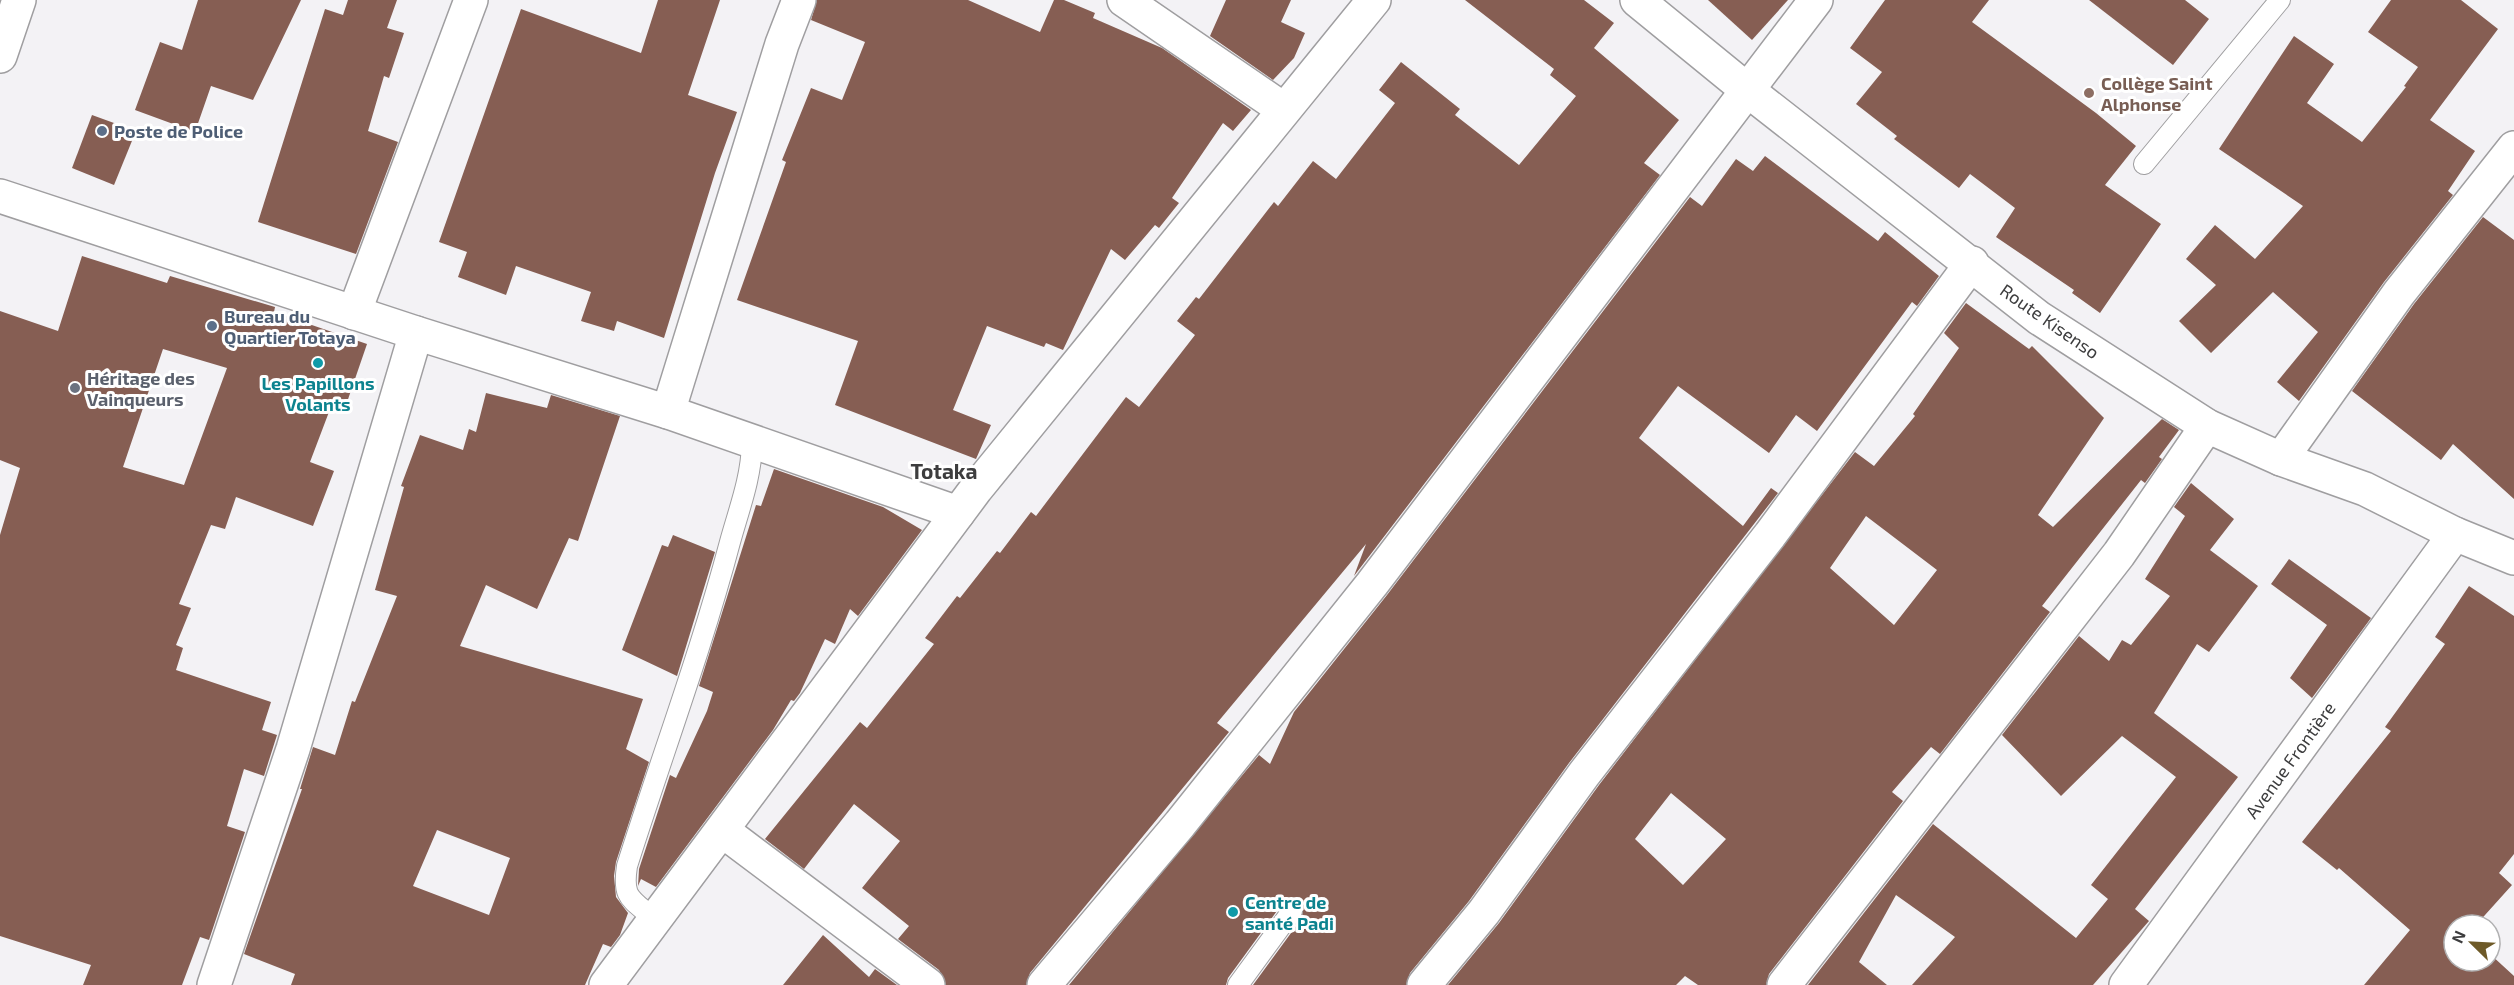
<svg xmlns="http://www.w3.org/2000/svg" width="2514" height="985" viewBox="0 0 2514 985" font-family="'Exo 2',sans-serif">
<rect width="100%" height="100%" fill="#f3f2f5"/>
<g fill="#865e53" fill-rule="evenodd">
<polygon points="198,0 301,0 253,100 211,86 195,132 135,110 160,42 182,50"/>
<polygon points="348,0 397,0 387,28 404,33 389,78 384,76 368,131 398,142 356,254 258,222 325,9 343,15"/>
<polygon points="658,0 720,0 688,95 737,112 715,173 664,338 617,321 614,331 581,321 591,292 516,266 506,295 458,277 467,252 439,242 521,9 641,53"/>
<polygon points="817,0 968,0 1040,32 1054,0 1064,0 1095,13 1093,18 1162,48 1251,110 1233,131 1223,123 1172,198 1179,203 1159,228 1155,225 1125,260 1111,249 1063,350 1046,343 1044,347 987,326 953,410 991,425 976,459 835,405 858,341 737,300 786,162 782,160 811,88 842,100 865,42 811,20"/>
<polygon points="1226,0 1291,0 1281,22 1305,33 1294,58 1273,80 1210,36"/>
<polygon points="1465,0 1584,0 1614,23 1594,48 1679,120 1644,163 1660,175 1354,576 1366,544 1217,723 1229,732 1030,973 1026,985 946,985 939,970 898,939 909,926 862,888 900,841 854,804 804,869 765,839 860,722 867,728 934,644 925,638 957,596 960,598 997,551 1000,553 1031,512 1036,516 1126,397 1139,407 1195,335 1177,321 1196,297 1199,299 1274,202 1278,206 1313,161 1336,179 1395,103 1379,90 1401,62 1460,109 1455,115 1519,165 1576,96 1550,75 1554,69"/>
<polygon points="1708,0 1788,0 1752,40"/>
<polygon points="1885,0 1989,0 1972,22 2096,113 2136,146 2105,185 2161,224 2100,313 2072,293 2074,290 1996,237 2015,208 1970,174 1959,188 1894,139 1897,136 1856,104 1882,72 1850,48"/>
<polygon points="2089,0 2185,0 2209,19 2173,65"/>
<polygon points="2391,0 2461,0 2498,29 2430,120 2475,151 2448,191 2453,195 2384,282 2299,401 2277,382 2318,332 2273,292 2211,353 2179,321 2216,285 2186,259 2215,225 2255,259 2303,206 2219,149 2294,36 2334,64 2307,103 2362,142 2406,87 2404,86 2418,67 2368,32"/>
<polygon points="92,115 136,131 114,185 72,168"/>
<polygon points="1765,156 1878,241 1885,232 1939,276 1917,306 1912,302 1817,431 1796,415 1769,453 1678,386 1639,438 1743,526 1771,488 1778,493 1569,763 1469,901 1410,973 1406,985 1253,985 1302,918 1303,906 1293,899 1282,904 1228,978 1226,985 1069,985 1259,755 1270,764 1294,712 1387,595 1690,197 1702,206 1736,159 1753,171"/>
<polygon points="2483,217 2514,240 2514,499 2453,444 2441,460 2352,391 2414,304"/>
<path d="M82 256 167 283 170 276 275 307 274 312 367 344 345 408 332 404 310 462 334 471 313 526 236 497 225 529 211 525 179 604 191 608 176 645 183 648 176 670 271 702 262 730 277 735 264 776 244 769 227 826 245 832 209 940 200 937 182 985H83L91 965 0 936V535L20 468 0 460V311L58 331ZM163 349 227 368 184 485 123 467Z"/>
<path d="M1966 303 2029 349 2032 346 2104 418 2038 515 2053 527 2162 419 2179 430 2159 457 2162 459 2145 483 2141 480 2042 606 2050 612 1940 754 1931 747 1892 792 1903 801 1769 974 1766 985H1698L1685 976 1676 985H1448L1499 923 1599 785 1855 452 1874 466 1915 416 1913 414 1959 348 1944 333ZM1866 516 1937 570 1894 625 1830 568ZM1671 793 1726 839 1683 885 1635 839Z"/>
<path d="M486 393 547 408 551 395 620 416 578 541 569 538 537 609 486 585 460 646 643 699 626 749 649 762 616 862 614 876 616 897 628 913 620 935 611 947 603 944 585 985H291L295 974 244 954 302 789H300L313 747 335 755 352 701 355 702 397 596 375 590 404 487 401 486 420 435 463 450 469 429 476 432ZM437 830 510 858 489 915 413 886Z"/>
<polygon points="774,469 883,507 922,530 858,616 850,609 835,644 825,639 800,693 794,701 791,700 773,730 656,887 641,879 638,886 639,869 670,775 676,778 707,711 713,692 699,686 756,505 761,506"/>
<polygon points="2191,483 2234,519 2210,550 2258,586 2209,652 2197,644 2154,713 2238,777 2135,909 2149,921 2093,985 1912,985 1955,937 1896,895 1859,962 1887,985 1808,985 1933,824 2076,938 2108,899 2091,885 2176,777 2122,736 2061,796 2002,735 2079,636 2109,661 2122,640 2131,645 2170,596 2145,579 2185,516 2174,507"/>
<polygon points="673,535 715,552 677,676 622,650 662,545 668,547"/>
<polygon points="2289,559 2371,618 2312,698 2290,678 2327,625 2271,584"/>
<polygon points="2469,586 2514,616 2514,854 2499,873 2512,885 2476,925 2454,925 2454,961 2490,961 2490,954 2514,976 2514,985 2364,985 2410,930 2339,868 2337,870 2302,842 2391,731 2385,727 2445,644 2435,637"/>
<polygon points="823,935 869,977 875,969 897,985 783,985"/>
</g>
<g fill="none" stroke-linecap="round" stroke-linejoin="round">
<g stroke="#9f9ea0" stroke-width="22">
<g id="service">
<polyline points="2144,164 2280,0"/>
<path d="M654 919C631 898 622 899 627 866 661 758 701 652 730 542 739 509 751 479 752 444L762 447"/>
<polyline points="1238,985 1292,911"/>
</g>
</g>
<g stroke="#9f9ea0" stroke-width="36">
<g id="minor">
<polyline points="1124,0 1283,109"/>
<polyline points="1637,0 1746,89 2039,318 2207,426 2281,459 2365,489 2455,534 2514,558"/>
<polyline points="0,196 416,333 668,412 958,513"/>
<polyline points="354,313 471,0"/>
<polyline points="668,412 782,44 799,0"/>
<polyline points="2281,459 2399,293 2514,148"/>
<polyline points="723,831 928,985"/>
<polyline points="214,985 293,749 416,333"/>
<polyline points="606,985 976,489 1374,0"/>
<polyline points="1044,985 1180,824 1372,584 1816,0"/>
<polyline points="1424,985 1484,912 1584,774 1770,535 1972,263"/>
<polyline points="1784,985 2119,554 2207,426"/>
<polyline points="2126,985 2455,534"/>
</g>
</g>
<g stroke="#9f9ea0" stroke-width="36">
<polyline id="tertiary" points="0,56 19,0"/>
</g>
<use href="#service" stroke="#fff" stroke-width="20"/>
<use href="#minor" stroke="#fff" stroke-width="33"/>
<use href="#tertiary" stroke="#fff" stroke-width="33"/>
</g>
<circle fill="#8d6e63" stroke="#fff" stroke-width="2" cx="2089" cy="93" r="6"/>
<g fill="#5c6f8a" stroke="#fff" stroke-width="2">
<circle cx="102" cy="131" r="6"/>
<circle cx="212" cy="326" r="6"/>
</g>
<g fill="#0f9aa8" stroke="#fff" stroke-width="2">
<circle cx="318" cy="363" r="6"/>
<circle cx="1233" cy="912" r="6"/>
</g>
<circle fill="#6b7280" stroke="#fff" stroke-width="2" cx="75" cy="388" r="6"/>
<g text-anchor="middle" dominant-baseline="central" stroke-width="6" stroke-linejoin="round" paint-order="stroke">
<g font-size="18" font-weight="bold" fill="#785e54" stroke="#fff" text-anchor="start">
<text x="2101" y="83">Collège Saint<tspan x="2101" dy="21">Alphonse</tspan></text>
</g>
<g font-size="18" font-weight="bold" fill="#4e5e75" stroke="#fff" text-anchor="start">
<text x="114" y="131">Poste de Police</text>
<text x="224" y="316">Bureau du<tspan x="224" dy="21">Quartier Totaya</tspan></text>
</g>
<g font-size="18" fill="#3d3d3e" stroke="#fff">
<text transform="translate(2050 321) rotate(35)">Route Kisenso</text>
<text transform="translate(2290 760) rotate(-54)">Avenue Frontière</text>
</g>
<g font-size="18" font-weight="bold" fill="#5b616d" stroke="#fff" text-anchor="start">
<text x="87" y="378">Héritage des<tspan x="87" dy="21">Vainqueurs</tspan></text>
</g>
<g font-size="18" font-weight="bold" fill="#0d838f" stroke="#fff">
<text x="318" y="383">Les Papillons<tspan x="318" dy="21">Volants</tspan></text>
<text x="1245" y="902" text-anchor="start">Centre de<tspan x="1245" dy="21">santé Padi</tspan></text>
</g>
<g font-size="21" font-weight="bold" fill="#3d3d3e" stroke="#fff">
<text x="944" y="470">Totaka</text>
</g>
</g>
<g transform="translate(2472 943) rotate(294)"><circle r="28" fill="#ffffff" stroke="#b1b1b2" stroke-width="1.5"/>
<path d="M0-4.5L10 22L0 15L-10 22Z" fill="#6e5a28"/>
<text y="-9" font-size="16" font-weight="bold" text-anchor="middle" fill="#3d3d3e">N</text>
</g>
</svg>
